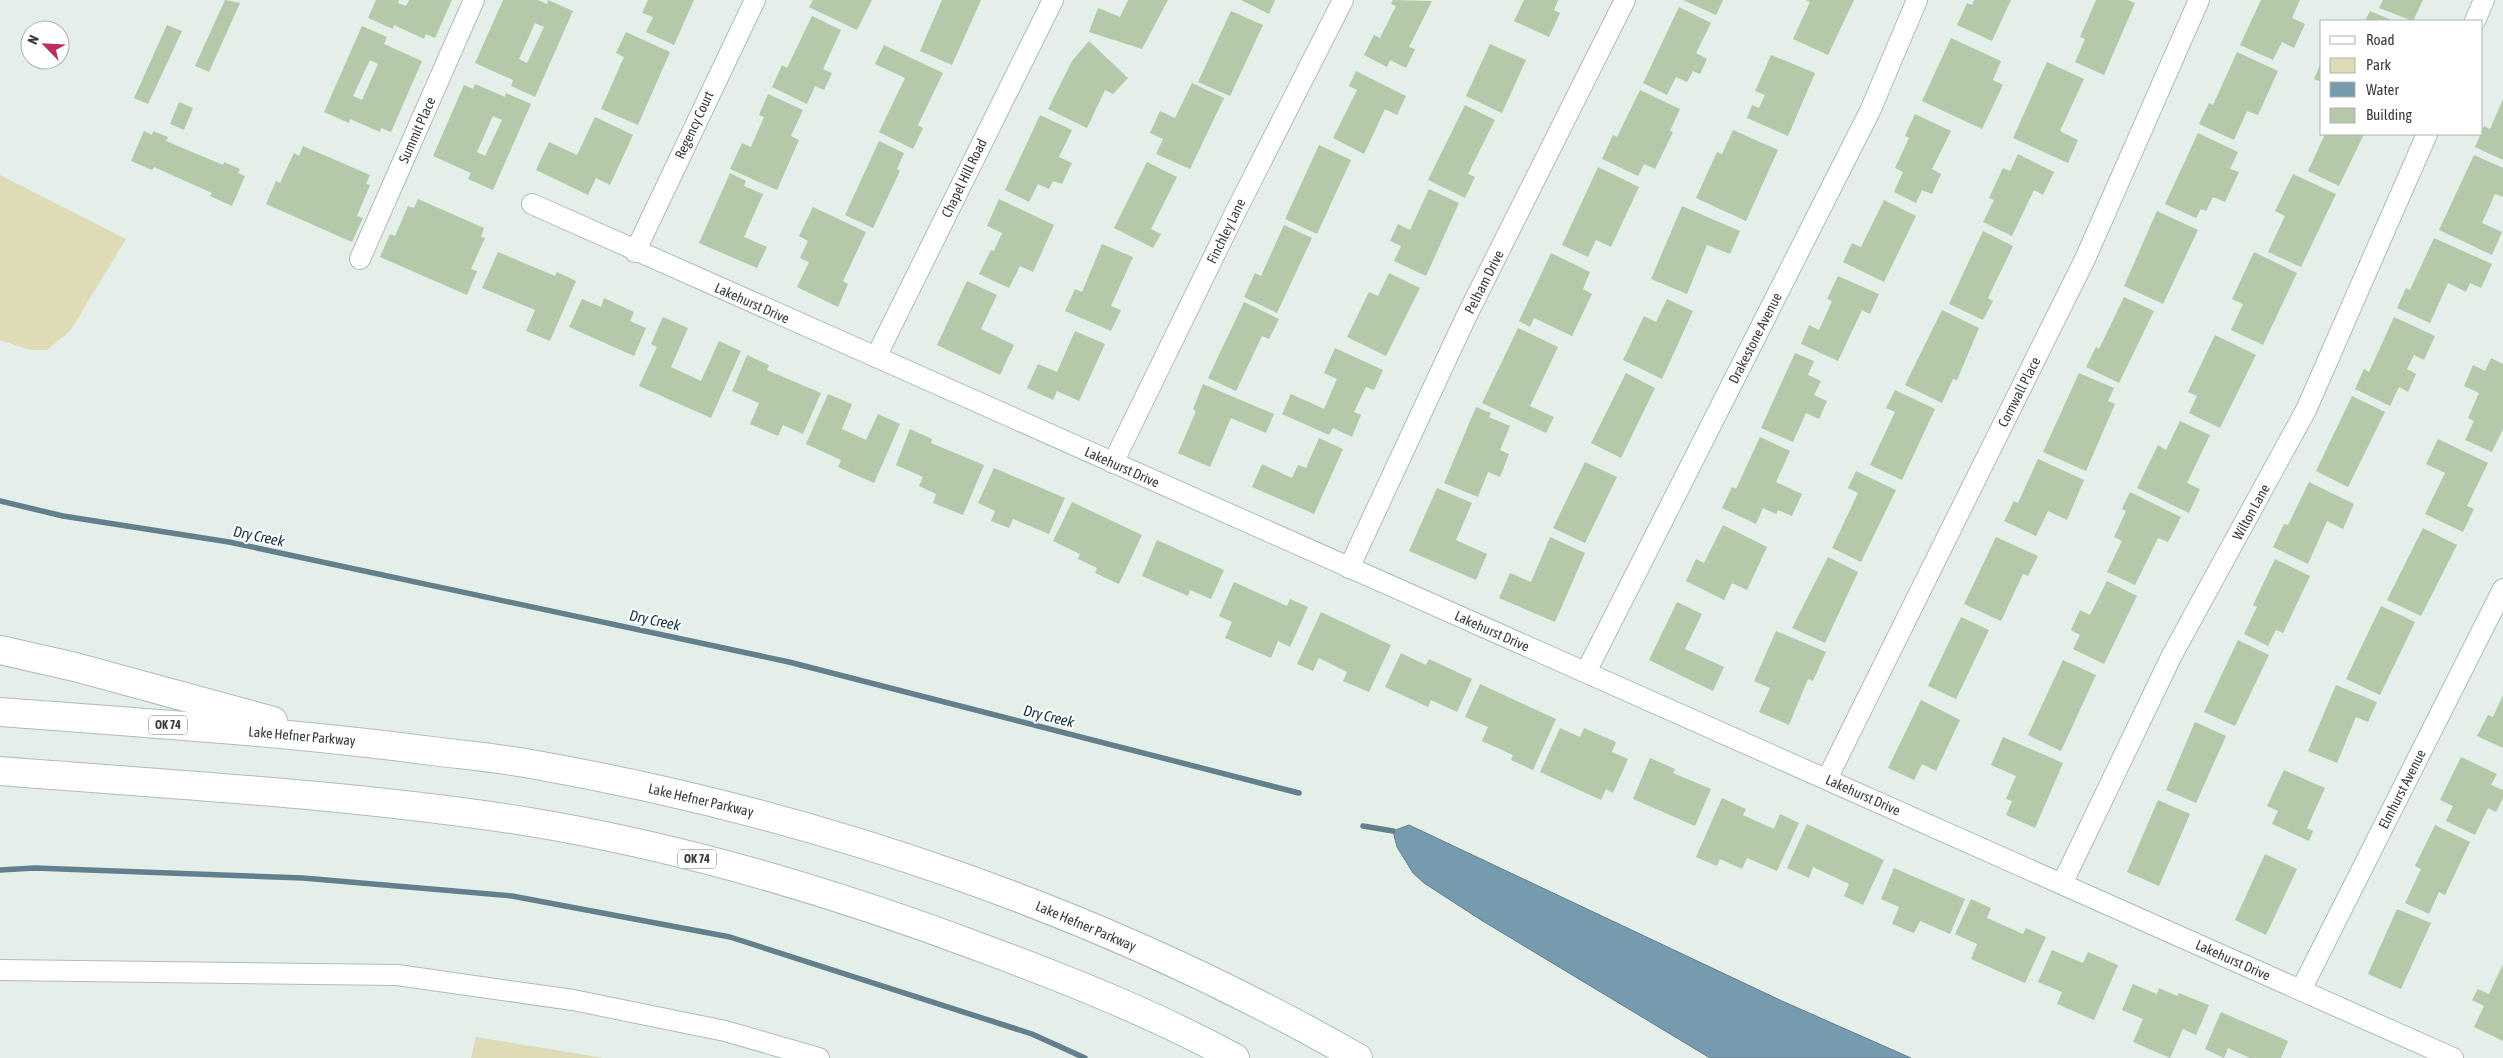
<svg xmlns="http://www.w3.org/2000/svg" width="2503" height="1058" viewBox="0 0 2503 1058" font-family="'Asap Condensed',sans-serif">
<rect width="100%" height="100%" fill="#e4efea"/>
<g fill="#dedbb6">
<polygon points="0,175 126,239 70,331 47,350 30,350 0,340"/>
<polygon points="476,1037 604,1058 471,1058"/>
</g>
<polygon fill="#769bae" stroke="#637f8c" points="1409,825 1782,1001 1911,1058 1710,1058 1481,920 1424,883 1413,873 1397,847 1393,831"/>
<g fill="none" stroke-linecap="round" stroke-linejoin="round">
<g stroke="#637f8c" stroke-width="5.5">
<polyline points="0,501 63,516 229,542 789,662 1299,793"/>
<polyline points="1363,826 1393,831"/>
<polyline points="0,870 35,868 303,878 512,896 730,937 1032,1034 1085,1058"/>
</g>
</g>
<g fill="#b3c9a9" fill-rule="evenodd">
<polygon points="225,0 240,3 209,72 195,66"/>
<polygon points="376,0 399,0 398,3 406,6 409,0 452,0 435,38 426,34 424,39 394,25 393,29 368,18"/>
<path d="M503 0H538L547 4 548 0 573 11 535 97 511 86 513 80 475 63ZM535 23 544 27 527 63 519 59Z"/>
<polygon points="648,0 694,0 674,45 646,32 653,17 642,13"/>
<polygon points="813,0 872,0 857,30 809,7"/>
<polygon points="942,0 981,0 952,65 920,51"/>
<polygon points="1128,0 1168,0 1142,49 1089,32 1098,8 1120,17"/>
<polygon points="1241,0 1275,0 1269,14"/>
<polygon points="1393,0 1432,1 1409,47 1415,49 1406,68 1390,60 1387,67 1364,55 1374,35 1380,38 1396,6 1391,4"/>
<polygon points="1524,0 1558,0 1554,10 1560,13 1549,37 1514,21"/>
<polygon points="1683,0 1723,0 1716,15"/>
<polygon points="1805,0 1854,0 1828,55 1793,39 1810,2"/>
<polygon points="1974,0 2011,0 1992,41 1957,25 1967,3 1972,5"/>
<polygon points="2096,0 2128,0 2135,3 2104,75 2075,62 2085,39 2080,37"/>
<polygon points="2261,0 2300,0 2292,18 2305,24 2294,48 2282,42 2273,60 2240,45"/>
<polygon points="2383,0 2423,0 2413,21 2379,8"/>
<polygon points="1679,7 1711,23 1696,53 1707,59 1700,74 1693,71 1687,82 1676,77 1667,95 1643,83"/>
<polygon points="1231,11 1263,25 1230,96 1198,82"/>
<polygon points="2370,11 2394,21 2365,21"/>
<polygon points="812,16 841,30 823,69 832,73 824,90 815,86 807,104 772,87 782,65 787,68"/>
<polygon points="167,25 182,31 148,104 134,98"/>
<path d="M362 26 387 37 384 44 422 61 391 132 381 128 380 132 350 119 349 123 324 112ZM370 60 378 64 362 100 353 96Z"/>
<polygon points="626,32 670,52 638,125 601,109 624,57 616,53"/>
<polygon points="1951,38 2001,61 1993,80 2003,85 1982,129 1922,101"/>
<polygon points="1089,41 1128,78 1113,94 1105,90 1087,128 1048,109 1072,61"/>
<polygon points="1490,44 1526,60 1502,113 1466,96"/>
<polygon points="884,45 943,73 918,125 923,128 913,149 879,132 905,78 875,64"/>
<polygon points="2237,52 2278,71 2258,115 2247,111 2234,140 2199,124 2209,103 2213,105"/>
<polygon points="1771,55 1815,73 1788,136 1747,118 1752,105 1759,108 1765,95 1755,91"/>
<polygon points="2322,60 2322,82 2314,79"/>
<polygon points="2047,62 2084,79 2060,131 2078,140 2068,163 2013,138"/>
<polygon points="1356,71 1406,96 1397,115 1385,109 1364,154 1333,138 1357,90 1349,86"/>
<polygon points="1192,83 1224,98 1190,169 1156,154 1163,139 1150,133 1160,111 1175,118"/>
<path d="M475 84 505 97 506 93 531 104 493 190 468 179 471 173 433 156 464 85 473 89ZM493 116 502 120 485 156 477 152Z"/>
<polygon points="1640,90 1680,109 1670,131 1673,132 1655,169 1644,164 1638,176 1602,159 1613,135 1617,137"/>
<polygon points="768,94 803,110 791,136 799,140 777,190 730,169 742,143 751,147 764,117 759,115"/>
<polygon points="2503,99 2503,160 2475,147 2484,126 2490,129"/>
<polygon points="179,102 193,108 184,130 170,124"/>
<polygon points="1465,105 1495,120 1468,174 1475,177 1465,198 1428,180"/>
<polygon points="1915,114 1951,131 1932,169 1941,174 1932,194 1922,190 1916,203 1894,192 1903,172 1895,168 1909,138 1905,136"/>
<polygon points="1040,115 1072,130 1059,157 1072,163 1062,184 1053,181 1049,189 1038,184 1029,202 1005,190"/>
<polygon points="595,117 633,135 610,185 596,178 588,195 536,170 549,142 577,155"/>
<polygon points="1733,130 1778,150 1746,221 1696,198 1717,152 1722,154"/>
<polygon points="144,131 152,135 153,131 168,137 166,141 223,165 224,162 240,169 238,173 245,176 232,206 210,196 212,193 154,167 152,170 131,161"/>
<polygon points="2198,133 2238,152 2230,169 2239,172 2225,202 2213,197 2206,211 2201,209 2196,218 2165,204"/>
<polygon points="2325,134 2364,134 2339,186 2308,171"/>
<polygon points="879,141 904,153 897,169 900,171 873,228 845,215"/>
<polygon points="1319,145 1351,160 1317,234 1285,219"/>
<polygon points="303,146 370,175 366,184 370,185 357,216 363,218 352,242 266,204 276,181 280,183 294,153 299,156"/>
<polygon points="2018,154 2054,172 2043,195 2034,190 2012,236 1983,222 1994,200 1989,198 2003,168 2010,171"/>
<polygon points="2474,155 2503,168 2503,197 2495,194 2482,223 2502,232 2492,255 2439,230"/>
<polygon points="1147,162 1177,177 1151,229 1161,234 1153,248 1114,228"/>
<polygon points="1598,167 1639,187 1611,247 1596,240 1588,257 1562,245"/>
<polygon points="730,173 746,181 744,186 763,194 744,237 767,247 757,268 699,243"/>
<polygon points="2293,174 2336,194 2301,267 2268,252 2285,216 2275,211"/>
<polygon points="1429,189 1459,203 1426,276 1394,261 1401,246 1390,241 1398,224 1410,230"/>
<polygon points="418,199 484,228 481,237 485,238 471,269 477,271 467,295 380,257 390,234 395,236 408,206 414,208"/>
<polygon points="999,199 1054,225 1033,272 1020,266 1009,288 979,274 991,250 994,251 1002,233 987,226"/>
<polygon points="1884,200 1916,216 1884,282 1843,262 1852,243 1861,247"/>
<polygon points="1682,206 1740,231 1730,254 1707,245 1687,294 1651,279"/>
<polygon points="813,207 866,232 843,281 848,284 838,307 797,287 809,262 800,258 808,241 799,236"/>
<polygon points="2157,211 2198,230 2163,304 2124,286"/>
<polygon points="1284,225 1312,238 1277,313 1244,297 1255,273 1261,276"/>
<polygon points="1983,231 2013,246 1988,298 1993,301 1983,320 1949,304"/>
<polygon points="2434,238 2492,264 2481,288 2470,283 2466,292 2448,283 2430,323 2397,308 2406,288 2410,290"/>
<polygon points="1102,244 1133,257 1111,306 1121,310 1111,331 1065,311 1075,289 1082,292"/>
<polygon points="498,252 555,276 557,272 576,281 550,341 526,331 535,310 482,288"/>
<polygon points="2254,252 2297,273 2263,345 2231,330 2243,304 2232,299"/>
<polygon points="1551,253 1590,272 1583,289 1592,294 1572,336 1534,318 1530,327 1519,321"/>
<polygon points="1389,273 1420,288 1386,356 1347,337 1369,292 1378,296"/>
<polygon points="1838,276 1879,294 1870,314 1862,310 1838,361 1801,344 1809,325 1819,330 1832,301 1827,299"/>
<polygon points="967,281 997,295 981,329 1014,345 1000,375 937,345"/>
<polygon points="2124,297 2154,311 2119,383 2086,367 2096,347 2099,349"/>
<polygon points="604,298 634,312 630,321 646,328 634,356 569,327 582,299 601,307"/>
<polygon points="1667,299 1693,311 1662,379 1623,360 1644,316 1656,322"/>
<polygon points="1244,302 1279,319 1269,339 1262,336 1236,391 1208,378"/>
<polygon points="1942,310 1979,328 1957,380 1953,379 1942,403 1905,385"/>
<polygon points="663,317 688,328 671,367 701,381 719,341 741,351 711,418 639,386 657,347 651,344"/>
<polygon points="2394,317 2435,336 2424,360 2414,355 2407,369 2416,374 2408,392 2399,387 2390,406 2355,389 2364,369 2369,372"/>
<polygon points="1518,328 1558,347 1530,406 1554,417 1546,433 1482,403"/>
<polygon points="1075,331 1105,344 1079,401 1057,391 1053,400 1027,388 1038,364 1057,372"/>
<polygon points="2215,335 2256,355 2220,428 2189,413 2197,396 2188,392"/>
<polygon points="1335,348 1383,370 1374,390 1366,387 1354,412 1361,415 1352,437 1333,428 1329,435 1282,414 1291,394 1324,409 1337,379 1324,373"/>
<polygon points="1795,353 1814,361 1808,375 1821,381 1814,395 1827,401 1819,419 1806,413 1793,442 1761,428"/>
<polygon points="747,355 769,365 767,370 821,393 803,434 783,425 778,436 750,424 759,403 732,391"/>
<polygon points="2491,358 2503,364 2503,429 2492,452 2465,440 2474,421 2468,418 2479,393 2464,386 2473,365 2485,371"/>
<polygon points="1626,373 1655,388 1621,458 1591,443"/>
<polygon points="2079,373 2114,388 2108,401 2115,404 2086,471 2043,452"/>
<polygon points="1203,384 1274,414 1266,433 1231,418 1210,467 1178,453 1196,411 1193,409"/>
<polygon points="1895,390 1935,409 1902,480 1870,465 1895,412 1886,408"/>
<polygon points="828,394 852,404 842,429 866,440 878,414 900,424 874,483 838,467 841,460 806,444"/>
<polygon points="2352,396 2385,412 2348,487 2316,471"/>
<polygon points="1476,407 1491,413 1489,417 1510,426 1500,450 1509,454 1500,477 1488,472 1478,497 1444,483"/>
<polygon points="2180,421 2210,435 2187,483 2200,489 2189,513 2137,488 2158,445 2166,450"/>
<polygon points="910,429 932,439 931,443 984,465 963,515 933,503 936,494 919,486 923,477 896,465"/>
<polygon points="1760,437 1790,451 1776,482 1802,494 1792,516 1778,510 1776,514 1763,508 1756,524 1722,508 1732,487 1736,489"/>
<polygon points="1319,438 1343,449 1314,514 1252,487 1262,464 1292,478 1298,465 1306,468"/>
<polygon points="2438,439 2488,463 2467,506 2474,509 2463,532 2425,514 2445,473 2426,464"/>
<polygon points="2038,459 2084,480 2067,520 2048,511 2036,536 2004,521 2014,501 2018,503"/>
<polygon points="1585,462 1617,477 1585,543 1553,528"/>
<polygon points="994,468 1065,498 1049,534 1013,519 1009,528 991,521 995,511 978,503"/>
<polygon points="1856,471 1896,490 1861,562 1832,548 1858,493 1848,488"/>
<polygon points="2309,482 2354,504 2343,529 2327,521 2308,564 2273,547 2284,524 2288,525"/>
<polygon points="1437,488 1472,503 1456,540 1487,554 1476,580 1409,551"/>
<polygon points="2130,492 2181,517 2168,542 2158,538 2135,585 2107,572 2122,541 2114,537 2126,511 2122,509"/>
<polygon points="1072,502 1142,535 1119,584 1095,573 1097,568 1078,559 1080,554 1053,541"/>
<polygon points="1723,525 1767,547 1747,590 1732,583 1724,600 1686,581 1696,559 1704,563"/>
<polygon points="2423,528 2457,545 2421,616 2387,600"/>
<polygon points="1550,537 1585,553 1555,622 1499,598 1510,573 1531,582"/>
<polygon points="1996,537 2038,556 2028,576 2023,574 2001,621 1964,604"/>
<polygon points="1157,540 1224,570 1211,599 1190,590 1188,596 1142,576"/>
<polygon points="1828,557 1858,572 1825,643 1792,628"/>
<polygon points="2275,559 2310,576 2283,633 2276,630 2268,646 2244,634 2257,607 2253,605"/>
<polygon points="2107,581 2137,596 2104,664 2073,649 2080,635 2071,630 2080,610 2090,615"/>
<polygon points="1234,582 1287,606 1290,599 1308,607 1290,647 1278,641 1271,658 1225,638 1232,622 1219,616"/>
<polygon points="1677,602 1702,614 1685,649 1724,667 1713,691 1649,660"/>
<polygon points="2381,606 2415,622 2380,695 2346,679"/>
<polygon points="1321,612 1391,645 1369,692 1343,681 1347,672 1319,658 1313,671 1297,664"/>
<polygon points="1961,617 1989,630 1956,699 1928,686"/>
<polygon points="1776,631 1826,652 1813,681 1808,679 1789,725 1759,712 1770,688 1754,681"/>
<polygon points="2238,640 2269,655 2235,726 2204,712"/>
<polygon points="1401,653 1426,665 1429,659 1472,679 1457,712 1431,700 1428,707 1385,687"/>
<polygon points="2063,660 2096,675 2061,751 2028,735"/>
<polygon points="1480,684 1556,719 1533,770 1511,760 1513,755 1482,741 1488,727 1465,717"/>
<polygon points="2336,685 2377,702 2368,722 2356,717 2337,763 2308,751"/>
<polygon points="2503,695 2503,748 2477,736 2488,715 2493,717"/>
<polygon points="1921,700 1960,720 1936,771 1922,764 1914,780 1888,768"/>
<polygon points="2195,722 2226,736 2196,803 2166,790"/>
<polygon points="1560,728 1580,737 1584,728 1616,742 1612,752 1628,759 1613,793 1606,789 1601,800 1540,772"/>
<polygon points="2003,737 2063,763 2035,828 2006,815 2012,801 2006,799 2016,776 1991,765"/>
<polygon points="2461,757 2497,774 2491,785 2503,790 2503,798 2496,812 2488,808 2475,835 2446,821 2453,806 2440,800"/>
<polygon points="1650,758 1675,769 1673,773 1711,789 1695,826 1633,799"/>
<polygon points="2284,770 2325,788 2307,828 2313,831 2309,841 2272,824 2278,811 2267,806"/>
<polygon points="1722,798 1746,809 1743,815 1774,829 1780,814 1799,823 1777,871 1747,858 1742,869 1720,859 1717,866 1696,857"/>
<polygon points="2158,800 2190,814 2159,886 2127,872"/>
<polygon points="1807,824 1884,860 1863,905 1844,896 1849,884 1813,867 1809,878 1787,868"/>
<polygon points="2435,825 2470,842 2445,895 2439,892 2429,914 2405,903 2421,869 2415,866"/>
<polygon points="2265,854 2297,869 2266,935 2235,920"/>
<polygon points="1894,868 1965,899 1950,934 1920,921 1914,933 1892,924 1899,907 1881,899"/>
<polygon points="1971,899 1991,908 1987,918 2023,934 2026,928 2046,937 2025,983 1971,959 1977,944 1955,934"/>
<polygon points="2397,909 2431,923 2401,989 2368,974"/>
<polygon points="2052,950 2083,963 2088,952 2118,965 2094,1020 2057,1004 2062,992 2038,982"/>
<polygon points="2503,964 2503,1041 2474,1027 2484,1006 2472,1000 2478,989 2489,994"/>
<polygon points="2133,984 2157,994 2159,988 2177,996 2179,993 2209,1005 2196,1035 2183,1029 2170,1058 2133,1042 2143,1019 2122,1010"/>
<polygon points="2221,1012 2288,1041 2281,1058 2250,1058 2228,1048 2224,1058 2205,1049"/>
</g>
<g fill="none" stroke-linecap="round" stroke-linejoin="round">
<g stroke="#b0bbb6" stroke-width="22">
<g id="minor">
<polyline points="2475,21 2484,0"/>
<polyline points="532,204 2453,1058"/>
<polyline points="635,252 755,0"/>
<polyline points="360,259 474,0"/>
<polyline points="876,357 1053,0"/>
<polyline points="1113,463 1235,213 1343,0"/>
<polyline points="1349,568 1467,315 1625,0"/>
<polyline points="1586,672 1870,111 1917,0"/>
<polyline points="1827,779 2085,259 2199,0"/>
<polyline points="2062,884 2172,655 2306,410 2427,134"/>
<polyline points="0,970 397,975 573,1000 725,1031 819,1058"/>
<polyline points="2301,990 2503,589"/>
</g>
</g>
<g stroke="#b0bbb6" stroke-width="30">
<g id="motorway">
<polyline points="0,650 75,667 273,721"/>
<path d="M0 712C144 723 289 732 432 751 465 755 498 758 531 764 820 815 1103 912 1358 1058"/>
<path d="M0 771C175 785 351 794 524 821 679 846 836 893 982 948 1068 980 1154 1014 1235 1058"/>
</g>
</g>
<use href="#minor" stroke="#fff" stroke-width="20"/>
<use href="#motorway" stroke="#fff" stroke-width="28"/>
</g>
<g text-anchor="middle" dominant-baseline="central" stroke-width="4" stroke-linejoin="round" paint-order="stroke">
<g fill="#fff" stroke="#747776" stroke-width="1">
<rect x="149" y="715.5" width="38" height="19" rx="4"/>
<rect x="678" y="849.5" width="38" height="19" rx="4"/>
</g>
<g font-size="12" font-weight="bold" fill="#383d3b">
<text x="168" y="725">OK 74</text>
<text x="697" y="859">OK 74</text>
</g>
<g font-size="14" fill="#383d3b" stroke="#fff">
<text transform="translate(694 125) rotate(-65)">Regency Court</text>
<text transform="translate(417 130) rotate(-66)">Summit Place</text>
<text transform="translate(964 178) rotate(-64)">Chapel Hill Road</text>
<text transform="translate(1226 231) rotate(-64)">Finchley Lane</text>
<text transform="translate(1484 282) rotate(-63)">Pelham Drive</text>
<text transform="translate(752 303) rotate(24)">Lakehurst Drive</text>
<text transform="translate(1755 338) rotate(-63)">Drakestone Avenue</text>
<text transform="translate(2019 392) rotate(-63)">Cornwall Place</text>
<text transform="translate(1122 467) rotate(24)">Lakehurst Drive</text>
<text transform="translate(2251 512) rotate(-61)">Wilton Lane</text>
<text transform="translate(1492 631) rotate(24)">Lakehurst Drive</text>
<text transform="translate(302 736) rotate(5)">Lake Hefner Parkway</text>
<text transform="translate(2402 789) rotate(-63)">Elmhurst Avenue</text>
<text transform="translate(1863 795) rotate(24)">Lakehurst Drive</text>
<text transform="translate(701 800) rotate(13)">Lake Hefner Parkway</text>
<text transform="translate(1086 926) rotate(23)">Lake Hefner Parkway</text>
<text transform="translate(2233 960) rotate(24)">Lakehurst Drive</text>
</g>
<g font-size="15" font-style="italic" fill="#0e303f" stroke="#fff">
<text transform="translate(259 536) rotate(12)">Dry Creek</text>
<text transform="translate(655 620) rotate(12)">Dry Creek</text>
<text transform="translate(1049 716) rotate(14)">Dry Creek</text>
</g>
</g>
<rect x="2320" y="20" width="162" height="115" fill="#ffffff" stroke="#afb1b1"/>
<rect x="2330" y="36" width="25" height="8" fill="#ffffff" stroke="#afb1b1"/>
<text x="2366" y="45" font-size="15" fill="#383d3b">Road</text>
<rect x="2330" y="58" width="25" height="15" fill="#dedbb6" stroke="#afb1b1"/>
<text x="2366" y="70" font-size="15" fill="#383d3b">Park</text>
<rect x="2330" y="82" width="25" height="15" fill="#769bae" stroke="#afb1b1"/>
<text x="2366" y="95" font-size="15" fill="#383d3b">Water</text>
<rect x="2330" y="108" width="25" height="15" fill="#b3c9a9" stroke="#afb1b1"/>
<text x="2366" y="120" font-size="15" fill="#383d3b">Building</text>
<g transform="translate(45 45) rotate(294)"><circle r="24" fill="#ffffff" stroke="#afb1b1"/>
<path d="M0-4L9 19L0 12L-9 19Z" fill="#bd2e5b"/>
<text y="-8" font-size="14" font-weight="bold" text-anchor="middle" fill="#383d3b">N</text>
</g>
</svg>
